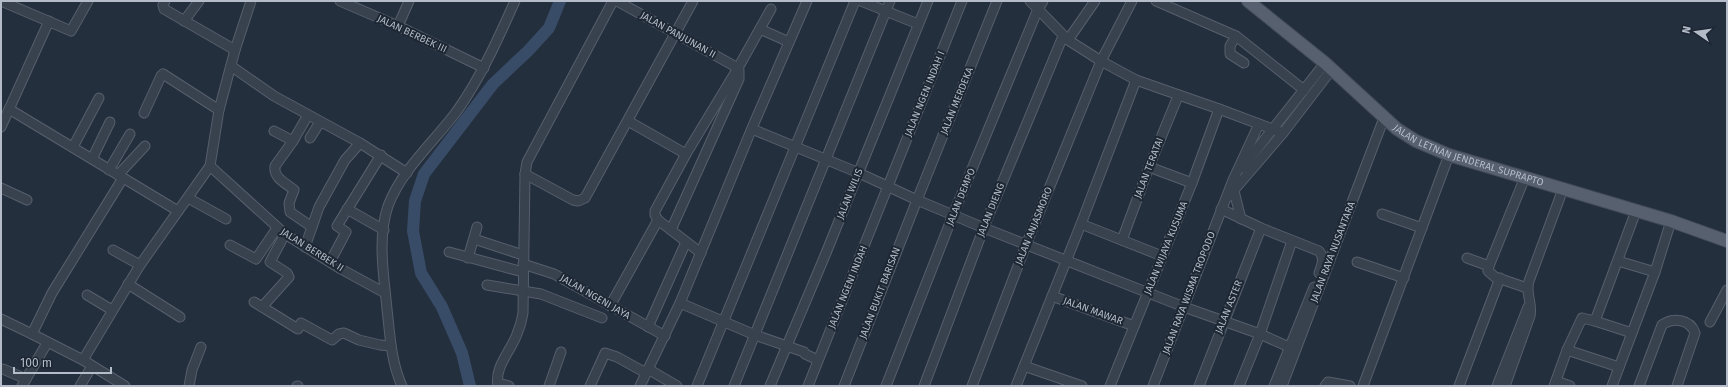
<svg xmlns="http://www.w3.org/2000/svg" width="1728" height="387" viewBox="0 0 1728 387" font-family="'Fira Sans',sans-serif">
<rect width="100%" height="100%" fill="#242f3e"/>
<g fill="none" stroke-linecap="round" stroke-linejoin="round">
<polyline stroke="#394c67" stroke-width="12" points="470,386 462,353 442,307 421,273 413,231 415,201 424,174 493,84 528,51 549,28 560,1"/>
<g stroke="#565f6c" stroke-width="11">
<g id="minor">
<polyline points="1,1 71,31 88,1"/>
<polyline points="165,1 163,5 164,9 235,50"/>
<polyline points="340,1 398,26 484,68"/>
<polyline points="617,1 738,68"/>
<polyline points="861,1 918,24"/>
<polyline points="1030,1 1068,40 1101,61 1136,80 1219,109 1283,133"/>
<polyline points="1156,1 1236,36 1304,90"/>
<polyline points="184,21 199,1"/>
<polyline points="398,26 409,1"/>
<polyline points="760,29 789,42"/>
<polyline points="1236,36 1230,46 1230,54 1244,63"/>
<polyline points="1068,40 1095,1"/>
<polyline points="231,66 274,96 360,143 407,173"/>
<polyline points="9,109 178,211"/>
<polyline points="144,113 161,76 163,74 219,110"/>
<path d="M308 115 293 141 275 166C273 178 286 183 294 190L289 203 290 212 312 227"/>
<polyline points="628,121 686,154"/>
<polyline points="1,127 49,21"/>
<polyline points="752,129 859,173 917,200 984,228 1184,307 1260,334 1289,347"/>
<polyline points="274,131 293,141"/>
<polyline points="310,138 320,122"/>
<polyline points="73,147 99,98"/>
<polyline points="92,159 110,122"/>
<polyline points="210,166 285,234 341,269 385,293"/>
<polyline points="1149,167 1192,183"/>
<polyline points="1242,168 1325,63"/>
<polyline points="109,170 130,134"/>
<polyline points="525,174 573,200 578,201 585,198 693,1"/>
<polyline points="118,175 145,146"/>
<polyline points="1525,177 1489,266 1488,271 1495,277 1527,288"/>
<polyline points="123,178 52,293 32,334 83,360 125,386"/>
<polyline points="1,188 27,200"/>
<polyline points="1234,191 1241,219"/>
<polyline points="1228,197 1283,133 1332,69"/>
<polyline points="188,198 226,219"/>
<polyline points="347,209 384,230"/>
<path d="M1221 209 1261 228 1319 251C1325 258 1322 265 1319 273"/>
<polyline points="1382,214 1422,228"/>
<polyline points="1081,224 1162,256"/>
<polyline points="671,230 739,79 739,70"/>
<polyline points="474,239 523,255"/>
<polyline points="1122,240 1149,167 1178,96"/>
<polyline points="230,245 256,259 277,228"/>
<polyline points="305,247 319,207 345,160 360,143"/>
<polyline points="113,250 140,265"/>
<polyline points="449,252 523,272"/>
<polyline points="701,253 658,220 655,215 655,211 686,154 738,68 771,9"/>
<polyline points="468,258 477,227"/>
<polyline points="1467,258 1489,266"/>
<polyline points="1618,261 1655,272"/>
<polyline points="330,262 346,232 337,226 381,155"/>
<polyline points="1357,262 1404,278"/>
<polyline points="523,264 554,274 665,336"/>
<polyline points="128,284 180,317"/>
<polyline points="487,285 541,294 602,318"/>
<polyline points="87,295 112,310"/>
<polyline points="1052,296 1134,326"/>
<polyline points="254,302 298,329 301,323 332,340 339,334 344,333 359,340 380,345 391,346"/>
<polyline points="680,303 755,335 804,352 805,354 818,360"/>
<polyline points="610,306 658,220"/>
<polyline points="262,307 289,277 287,273 270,262 285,234"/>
<polyline points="1,319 32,334"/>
<polyline points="1595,321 1636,211"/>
<polyline points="1710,322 1727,290"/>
<polyline points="648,327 686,242"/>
<polyline points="1567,350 1619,367"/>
<polyline points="83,360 140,265 210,166 219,110 235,50 251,1"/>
<polyline points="1024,366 1082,386"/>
<polyline points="3,369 26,379"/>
<polyline points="648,369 677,386"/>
<polyline points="1556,381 1570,386"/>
<polyline points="498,383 509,386"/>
<polyline points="22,386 47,343"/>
<polyline points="80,386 92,366"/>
<polyline points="189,386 192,370 201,347"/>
<polyline points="297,386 298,386"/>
<path d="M402 386C391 362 390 335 387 309 384 277 377 238 388 206 402 169 434 142 457 111 481 77 498 39 515 1"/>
<path d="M498 386C494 367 511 351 517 334 520 327 522 320 523 313L525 174 527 162 613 1"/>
<polyline points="549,386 561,352"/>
<polyline points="590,386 605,353 617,357 646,373"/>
<polyline points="640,386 680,303 752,128 807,1"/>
<polyline points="697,386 855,1"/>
<polyline points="734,386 890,1"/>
<polyline points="770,386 826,253 928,1"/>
<polyline points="808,386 962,1"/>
<polyline points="844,386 917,200 997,1"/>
<polyline points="886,386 953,215 1038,9 1043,1"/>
<polyline points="924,386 986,222 1063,36"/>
<polyline points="972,386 1026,245 1101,61 1132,1"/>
<polyline points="1016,386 1081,224 1136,80"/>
<polyline points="1110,386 1192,183 1219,109"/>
<polyline points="1153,386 1233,180 1259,124"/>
<polyline points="1199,386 1261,228"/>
<polyline points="1239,386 1260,334 1292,241"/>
<polyline points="1274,386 1314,287"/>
<polyline points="1282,386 1384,118"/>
<polyline points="1325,386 1328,382 1350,386"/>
<polyline points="1363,386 1449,155"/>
<polyline points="1459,386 1500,278"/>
<polyline points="1497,386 1528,307"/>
<path d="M1505 386 1530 316C1533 304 1525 293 1529 281L1563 189"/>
<polyline points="1554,386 1567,350 1582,318 1595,321 1632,333"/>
<polyline points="1612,386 1655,272 1671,221"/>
<path d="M1639 386 1662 325C1673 317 1690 319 1695 333L1677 386"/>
</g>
</g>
<g stroke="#414a57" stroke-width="14">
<g id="major">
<path id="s1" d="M1248 1 1325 63 1397 129 1416 141 1449 155 1671 221 1727 241"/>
</g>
</g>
<use href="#minor" stroke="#38414e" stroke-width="9"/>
<use href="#major" stroke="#56606e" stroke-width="12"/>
</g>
<g text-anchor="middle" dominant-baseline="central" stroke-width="4" stroke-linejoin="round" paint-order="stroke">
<g font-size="10" fill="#b4bcc9" stroke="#1d2633">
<text transform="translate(412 34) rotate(25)">JALAN BERBEK III</text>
<text transform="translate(678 35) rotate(29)">JALAN PANJUNAN II</text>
<text transform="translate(925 94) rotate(-68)">JALAN NGEN INDAH I</text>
<text transform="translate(957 101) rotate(-68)">JALAN MERDEKA</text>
<text stroke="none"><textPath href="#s1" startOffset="273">JALAN LETNAN JENDERAL SUPRAPTO</textPath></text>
<text transform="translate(1149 168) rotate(-69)">JALAN TERATAI</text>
<text transform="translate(850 194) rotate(-68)">JALAN WILIS</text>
<text transform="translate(961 197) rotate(-68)">JALAN DEMPO</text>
<text transform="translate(991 210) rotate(-68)">JALAN DIENG</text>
<text transform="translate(1034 226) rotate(-68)">JALAN ANJASMORO</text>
<text transform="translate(1166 248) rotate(-68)">JALAN WIJAYA KUSUMA</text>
<text transform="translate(312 250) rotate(32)">JALAN BERBEK II</text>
<text transform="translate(1333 252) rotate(-69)">JALAN RAYA NUSANTARA</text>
<text transform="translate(848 287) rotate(-68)">JALAN NGENI INDAH</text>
<text transform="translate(880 293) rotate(-69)">JALAN BUKIT BARISAN</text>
<text transform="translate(1189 293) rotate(-69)">JALAN RAYA WISMA TROPODO</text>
<text transform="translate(595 297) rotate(30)">JALAN NGENI JAYA</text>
<text transform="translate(1229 307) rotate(-68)">JALAN ASTER</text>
<text transform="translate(1093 311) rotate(20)">JALAN MAWAR</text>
</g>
</g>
<rect width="1728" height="387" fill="none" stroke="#b4bcc9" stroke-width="4"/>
<g transform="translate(1696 32) rotate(283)" stroke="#1d2633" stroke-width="3" paint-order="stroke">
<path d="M0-3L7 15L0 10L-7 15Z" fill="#b4bcc9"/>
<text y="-6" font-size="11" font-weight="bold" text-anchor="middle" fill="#b4bcc9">N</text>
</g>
<path d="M14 367v6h97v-6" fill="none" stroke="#b4bcc9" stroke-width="2"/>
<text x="20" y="367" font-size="12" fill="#b4bcc9" stroke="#1d2633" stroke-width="3" paint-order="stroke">100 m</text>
</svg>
